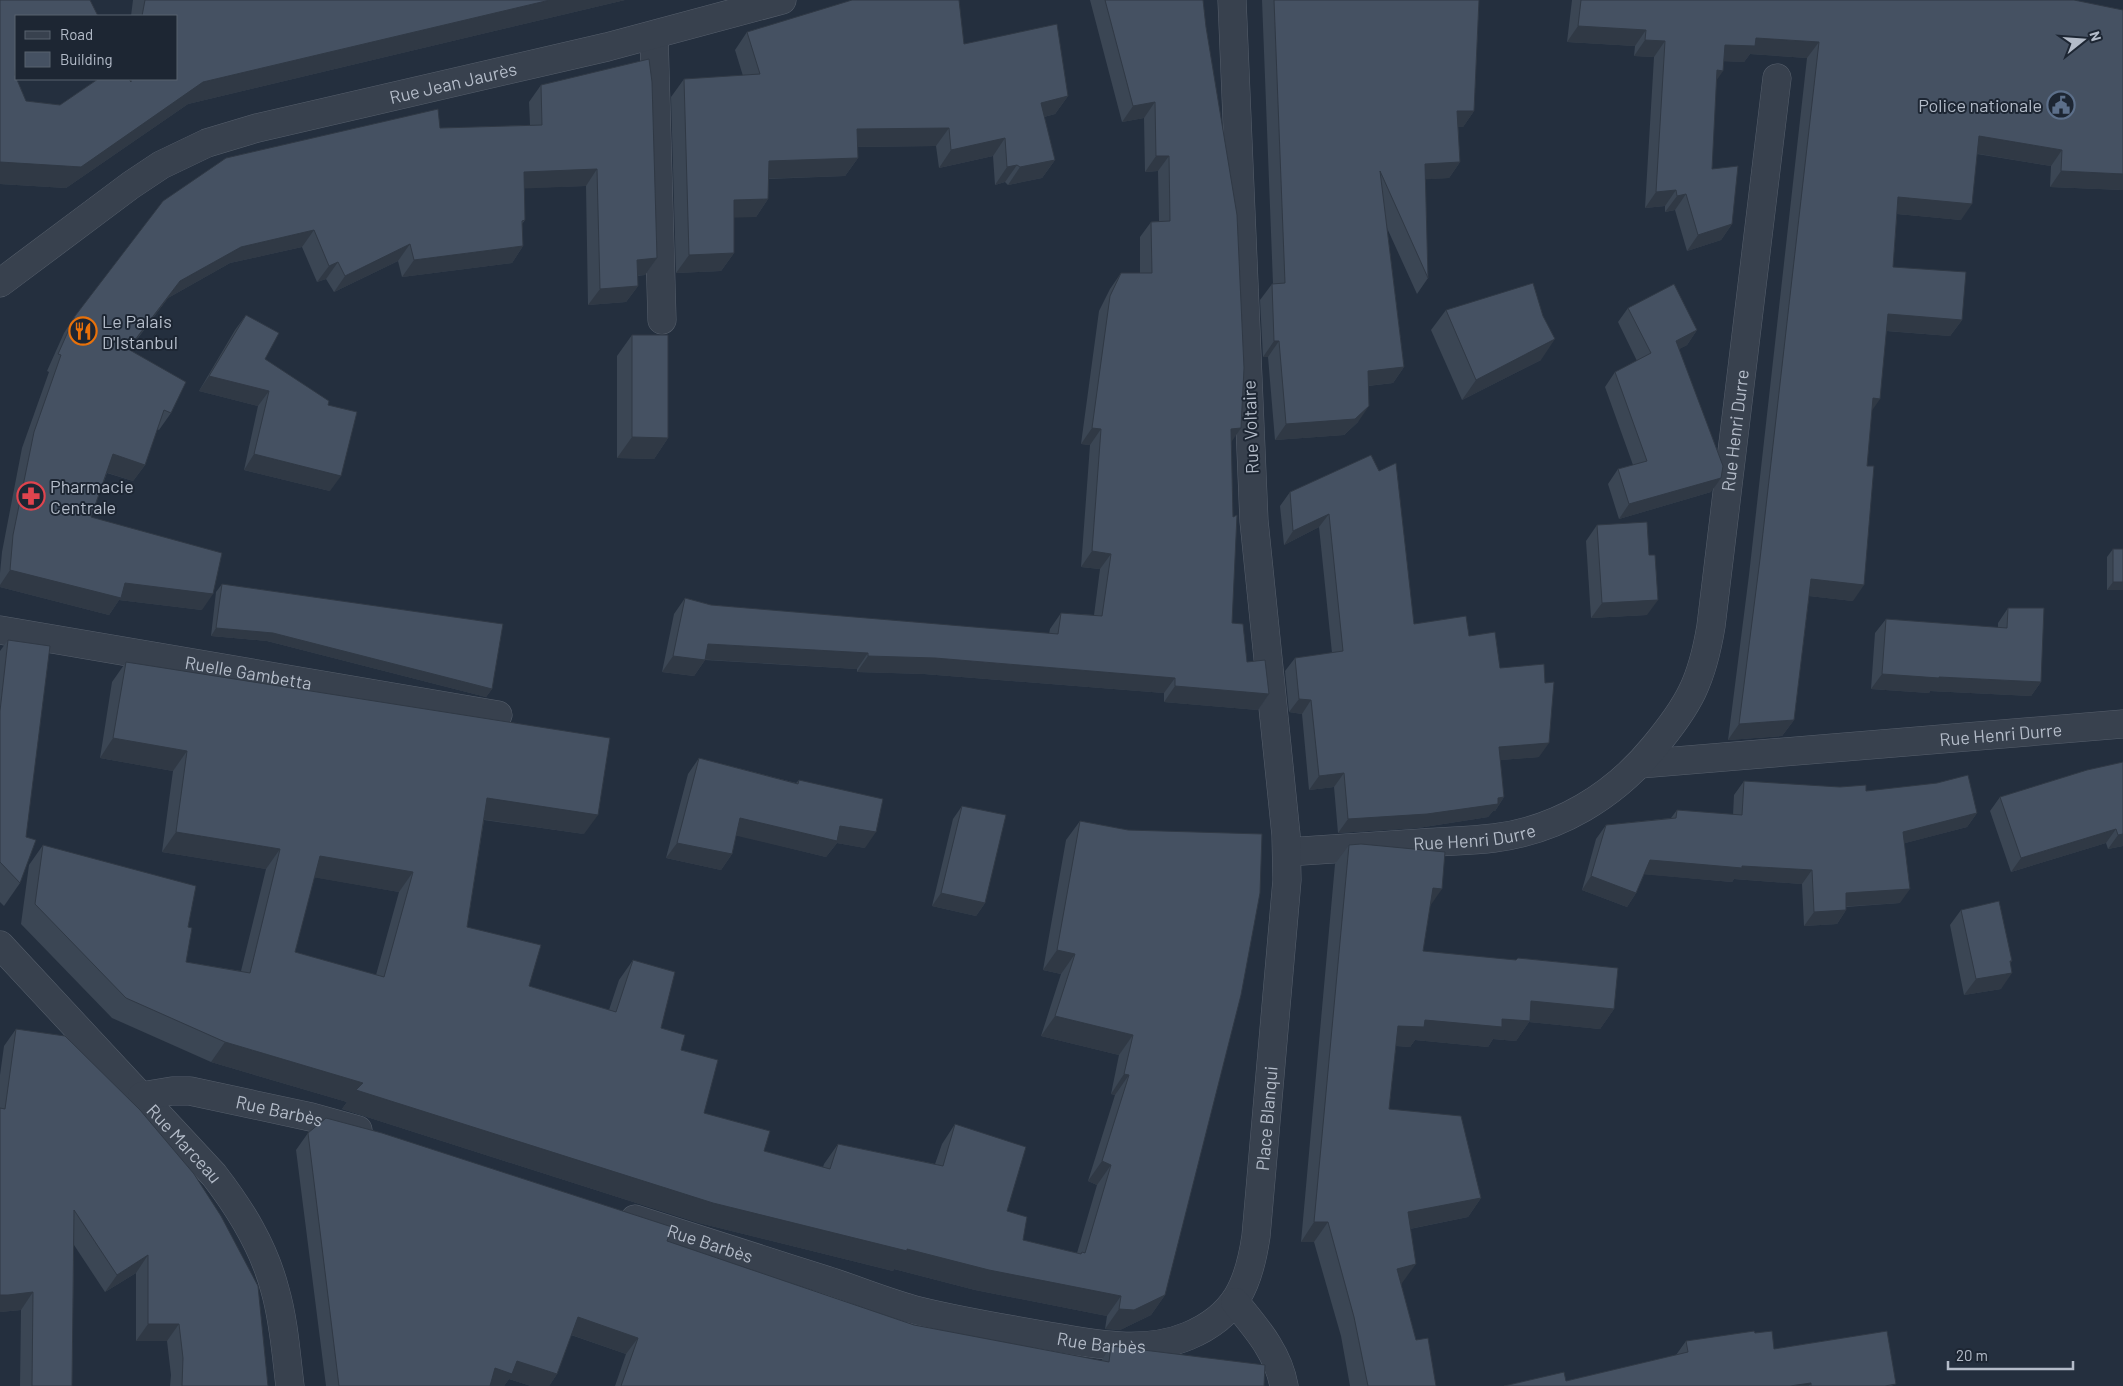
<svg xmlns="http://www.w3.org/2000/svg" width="2123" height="1386" viewBox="0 0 2123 1386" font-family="Barlow,sans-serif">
<rect width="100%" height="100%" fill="#242f3e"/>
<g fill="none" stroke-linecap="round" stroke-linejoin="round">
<g stroke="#565f6c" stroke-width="29">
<g id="minor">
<polyline points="654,36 662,320"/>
<path id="s1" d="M0 283 131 185 161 165 207 143 257 128 607 47 782 0"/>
<path id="s2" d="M0 630 498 715"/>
<path id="s3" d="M1640 764 2123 724"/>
<path id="s4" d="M1287 852C1332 849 1377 846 1422 843 1446 841 1470 841 1494 838 1558 830 1614 796 1654 747 1689 705 1702 681 1711 626L1777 78"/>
<path id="s5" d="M0 945 214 1175C241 1210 264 1247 275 1290 284 1321 286 1354 290 1386"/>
<path id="s6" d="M142 1096 172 1091H190L311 1117 358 1130"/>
<path id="s7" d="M635 1219C698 1239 762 1260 826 1280 857 1290 888 1303 919 1311 960 1321 1001 1328 1042 1335 1088 1343 1143 1355 1188 1336 1236 1316 1249 1284 1256 1236L1287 880 1286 835 1254 521 1232 0"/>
<path d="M1235 1302C1256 1328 1278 1352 1284 1386"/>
</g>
</g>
<use href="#minor" stroke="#38414e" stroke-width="28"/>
</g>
<g fill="#3b4654" fill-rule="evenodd">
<polygon points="133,0 625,0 188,104 66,188 0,184 16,16 15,75 26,101 60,105 98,79 176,79 176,16 131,16"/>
<polygon points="1090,0 1203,0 1231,442 1232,623 1247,662 1269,694 1258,710 1164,702 1164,693 924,674 857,672 857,669 705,660 694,676 662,672 674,614 685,598 711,605 1049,634 1050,629 1061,613 1094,615 1100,569 1081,567 1090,445 1081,444 1099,311 1110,289 1121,273 1140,273 1140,237 1151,222 1159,221 1158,171 1145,172 1144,118 1122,122"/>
<polygon points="1262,0 1479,0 1474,111 1463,127 1458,127 1460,162 1449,178 1425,179 1428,278 1417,294 1387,228 1404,367 1393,383 1368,386 1358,422 1344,435 1275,440 1268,357 1263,357 1260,300 1272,284 1273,284"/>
<polygon points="1572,0 2074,0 2123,190 2050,187 2051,166 1977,154 1961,220 1897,214 1893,267 1962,320 1950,336 1886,331 1872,410 1853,601 1809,596 1794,720 1782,736 1728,740 1749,575 1807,58 1750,54 1744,62 1724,61 1716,81 1712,169 1732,224 1721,240 1687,251 1675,210 1665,212 1665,206 1645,208 1654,57 1634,56 1635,46 1567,42"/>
<polygon points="747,32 964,44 1068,96 1055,114 1044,117 1055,160 1042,178 1008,185 1005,182 995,185 993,156 939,168 936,146 857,147 858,158 845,176 768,179 768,199 756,217 734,217 734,253 721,271 676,273 671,97 684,79 743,76 735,50"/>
<polygon points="541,85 657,258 645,275 637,276 638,286 626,302 588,305 586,186 524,188 525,220 522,224 523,246 512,263 402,277 398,261 334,292 326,279 317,282 302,247 230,263 168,298 129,350 171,413 159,430 157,429 145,465 133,481 107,473 91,517 202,610 119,600 109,615 0,587 0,573 2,552 22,448 49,372 47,371 64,333 75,316 440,128 530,125 529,102"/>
<polygon points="1628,308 1697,330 1687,345 1679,349 1711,492 1619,519 1608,484 1618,469 1633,465 1605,387 1615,372 1637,361 1618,322"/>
<polygon points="1446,310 1541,360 1462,400 1431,330"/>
<polygon points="246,315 265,359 330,491 244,470 258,406 199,391 235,330"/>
<polygon points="632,335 668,438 654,459 617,458 617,356"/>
<polygon points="1371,455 1414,624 1469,636 1500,668 1539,757 1500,760 1504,797 1495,811 1493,811 1488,817 1418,828 1338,833 1334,787 1309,790 1302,714 1289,712 1285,671 1295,658 1332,653 1319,527 1284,545 1280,506 1290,492"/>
<polygon points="1597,525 1647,615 1591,618 1586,541"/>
<polygon points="2113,549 2123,590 2107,590 2107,557"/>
<polygon points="222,584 492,689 486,697 267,641 211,636 216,592"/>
<polygon points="2008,608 2041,682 2031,696 1930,691 1929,693 1871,689 1875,633 1886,619 1998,628 1998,623"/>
<polygon points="8,640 20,883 4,906 0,902 0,651"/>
<path d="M126 662 584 834 484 820 467 927 529 986 609 1010 619 980 633 960 661 1028 681 1050 704 1113 764 1151 823 1167 824 1164 838 1144 935 1164 942 1144 955 1124 1007 1211 1023 1240 1077 1253 1097 1185 1088 1181 1115 1095 1111 1094 1119 1055 1041 1036 1061 974 1043 970 1066 840 1080 821 1128 830 1165 1295 1151 1315 1120 1330 1105 1329 1107 1316 975 1290 894 1269 893 1271 699 1223 342 1109 347 1102 211 1062 112 1018 21 924 29 865 43 845 188 927 186 962 241 971 266 869 162 852 173 771 100 758 112 682ZM314 877 399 892 376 975 295 952Z"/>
<polygon points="699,758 796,783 799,780 865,848 837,843 826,857 736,835 732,854 721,870 666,858 688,774"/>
<polygon points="2123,762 2123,846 2108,849 2106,843 2011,872 1990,811 2000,797"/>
<polygon points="1744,781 1866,791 1977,813 1967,827 1905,843 1900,903 1846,907 1846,910 1837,924 1804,926 1802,884 1734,879 1732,882 1644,874 1636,893 1627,907 1582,890 1596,839 1606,825 1671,818 1677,810 1733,815 1734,795"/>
<polygon points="962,806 985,903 976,916 932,906 953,819"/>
<polygon points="1349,845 1430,906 1423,951 1614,1009 1600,1029 1529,1022 1516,1041 1493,1039 1488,1047 1415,1040 1410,1047 1396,1046 1389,1109 1481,1198 1468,1217 1410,1229 1402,1283 1401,1284 1416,1340 1436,1386 1350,1386 1341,1336 1314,1242 1301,1242 1335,864"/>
<polygon points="1961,910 2012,961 2010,963 2001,989 1964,995 1950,925"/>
<polygon points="16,1029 268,1386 170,1386 171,1375 167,1341 136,1341 136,1273 105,1292 74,1245 72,1386 20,1386 21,1310 0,1312 0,1075 4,1046"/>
<polygon points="308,1133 667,1241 914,1325 1101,1361 1111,1346 1264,1386 615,1386 626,1354 571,1335 557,1374 549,1386 531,1386 509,1379 504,1386 326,1386 296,1150"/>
<polygon points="1755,1333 1774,1349 1894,1386 1504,1386 1566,1381 1676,1355 1686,1341"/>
</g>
<g fill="#303945">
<polygon points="550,0 625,0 188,104 66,188 0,184 0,162 203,82"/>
<polygon points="1578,26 1646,30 1635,46 1567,42"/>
<polygon points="1756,38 1819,42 1807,58 1750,54 1744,62 1714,61 1725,45"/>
<polygon points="1645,40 1665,41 1654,57 1634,56"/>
<polygon points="1717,70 1723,71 1712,87"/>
<polygon points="1068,96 1055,114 1028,121 1041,103"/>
<polygon points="1155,102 1144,118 1122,122 1133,106"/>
<polygon points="1457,111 1474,111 1463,127 1446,127"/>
<polygon points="949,128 936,146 844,147 857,129"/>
<polygon points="1979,136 2062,150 2051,166 1968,152"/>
<polygon points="1005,138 993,156 939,168 951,150"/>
<polygon points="1156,156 1169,156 1158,171 1145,172"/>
<polygon points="858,158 845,176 756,179 769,161"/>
<polygon points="1055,160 1042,178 1008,185 1020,167"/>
<polygon points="1460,162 1449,178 1414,180 1425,164"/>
<polygon points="1017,165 1005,182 995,185 1007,167"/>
<polygon points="597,169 586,186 512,189 524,172"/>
<polygon points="2061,171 2123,174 2123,190 2050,187"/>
<polygon points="1676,190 1665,206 1645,208 1656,192"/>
<polygon points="1686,194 1675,210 1665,212 1677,196"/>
<polygon points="1898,197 1972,204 1961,220 1887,213"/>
<polygon points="768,199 756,217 721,218 734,200"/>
<polygon points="1732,224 1721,240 1687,251 1698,235"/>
<polygon points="314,230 302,247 230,263 168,298 116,366 128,349 180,281 241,247"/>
<polygon points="410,244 398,261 334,292 345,276"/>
<polygon points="523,246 512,263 402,277 414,260"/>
<polygon points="734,253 721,271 676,273 689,255"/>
<polygon points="657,258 645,275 625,276 637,260"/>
<polygon points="338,262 326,279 317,282 329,266"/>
<polygon points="638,286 626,302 588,305 600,289"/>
<polygon points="1888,314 1962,320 1950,336 1876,330"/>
<polygon points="1697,330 1687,345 1666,356 1676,341"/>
<polygon points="1555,339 1541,360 1462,400 1476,380"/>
<polygon points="1274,341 1279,341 1268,357 1263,357"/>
<polygon points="1404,367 1393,383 1357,387 1368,371"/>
<polygon points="209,376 269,391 258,406 199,391"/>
<polygon points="1873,398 1880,399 1869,415"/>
<polygon points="1369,406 1358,422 1344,435 1275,440 1286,424"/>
<polygon points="1092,428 1101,429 1090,445 1081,444"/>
<polygon points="1241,428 1230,444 1231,429"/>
<polygon points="632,437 668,438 654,459 617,458"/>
<polygon points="113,454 145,465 133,481 102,471"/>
<polygon points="254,454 341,476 330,491 244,470"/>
<polygon points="1721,478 1711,492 1619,519 1629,504"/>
<polygon points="1329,514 1319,527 1284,545 1293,531"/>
<polygon points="1092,551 1111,554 1100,569 1081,567"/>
<polygon points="10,570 125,583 213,594 202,610 119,600 109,615 0,587 0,585"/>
<polygon points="1811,579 1864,585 1853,601 1800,595"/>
<polygon points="2113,582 2123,582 2123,590 2107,590"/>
<polygon points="1658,600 1647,615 1591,618 1602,603"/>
<polygon points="216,628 273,633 492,689 486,697 267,641 211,636"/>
<polygon points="708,644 868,653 857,669 697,659"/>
<polygon points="673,656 705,660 694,676 662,672"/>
<polygon points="868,656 935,658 1175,678 1164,693 924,674 857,672"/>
<polygon points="1882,674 2041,682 2031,696 1930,691 1929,693 1871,689"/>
<polygon points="1175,686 1269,694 1258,710 1164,702"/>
<polygon points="1299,699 1311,700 1302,714 1289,712"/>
<polygon points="1794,720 1782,736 1728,740 1739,724"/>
<polygon points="113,738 187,751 173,771 100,758"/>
<polygon points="1549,743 1539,757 1489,761 1499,747"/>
<polygon points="1344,773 1334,787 1309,790 1319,776"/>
<polygon points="1504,797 1495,811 1493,811 1488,817 1418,828 1338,833 1348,819"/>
<polygon points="487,798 598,815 584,834 473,818"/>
<polygon points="1977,813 1967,827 1894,846 1903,832"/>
<polygon points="740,818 840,826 876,832 865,848 837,843 826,857 729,834"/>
<polygon points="2116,829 2106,843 2011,872 2021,858"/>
<polygon points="176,832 280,849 266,869 162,852"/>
<polygon points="2123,834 2123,846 2108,849 2118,835"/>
<polygon points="677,843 732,854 721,870 666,858"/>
<polygon points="320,856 413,872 399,892 306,876"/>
<polygon points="1650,860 1742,866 1812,870 1802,884 1734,879 1732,882 1640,874"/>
<polygon points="1591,876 1636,893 1627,907 1582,890"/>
<polygon points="1433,888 1442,889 1428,909"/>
<polygon points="1910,889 1900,903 1836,907 1846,893"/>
<polygon points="941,893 985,903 976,916 932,906"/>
<polygon points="1846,910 1837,924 1804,926 1814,912"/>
<polygon points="1057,950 1075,954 1061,974 1043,970"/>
<polygon points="2010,961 2012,961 2002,975 2012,973 2001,989 1964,995 1976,979"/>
<polygon points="1531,1001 1614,1009 1600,1029 1529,1022 1516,1041 1493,1039 1488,1047 1415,1040 1410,1047 1384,1045 1398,1026 1425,1020 1502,1019"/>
<polygon points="1055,1016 1133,1035 1119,1055 1041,1036"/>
<polygon points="225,1042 363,1083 907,1249 1121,1296 1107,1316 975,1290 894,1269 893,1271 699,1223 342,1109 347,1102 211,1062"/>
<polygon points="1124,1074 1129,1075 1115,1095 1111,1094"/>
<polygon points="1102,1161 1111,1165 1097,1185 1088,1181"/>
<polygon points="1481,1198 1468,1217 1394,1232 1408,1212"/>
<polygon points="1314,1222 1328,1222 1314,1242 1301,1242"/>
<polygon points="148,1255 136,1273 105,1292 117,1275"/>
<polygon points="1416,1264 1402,1283 1384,1288 1397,1269"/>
<polygon points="33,1292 21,1310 0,1312 0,1295"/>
<polygon points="1165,1295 1151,1315 1120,1330 1105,1329 1119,1309"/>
<polygon points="578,1317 638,1338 626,1354 566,1333"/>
<polygon points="148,1324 179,1324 167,1341 136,1341"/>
<polygon points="517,1361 557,1374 549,1386 531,1386 509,1379 504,1386 487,1386 495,1368"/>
<polygon points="1811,1383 1809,1386 1790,1386"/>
</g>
<g fill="#455162" stroke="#303945" fill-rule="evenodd">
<polygon points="0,0 90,0 98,16 16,16 16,58 15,75 26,101 60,105 98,79 129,79 131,82 131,79 176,79 176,16 142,16 145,0 550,0 203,82 81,167 0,162"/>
<polygon points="852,0 959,0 964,44 1057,24 1068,96 1041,103 1055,160 1020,167 1017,165 1007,167 1005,138 951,150 949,128 857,129 858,158 769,161 768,199 734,200 734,253 689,255 684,79 760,74 747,32"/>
<polygon points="1105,0 1203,0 1206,27 1237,215 1244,368 1241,428 1231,429 1233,517 1237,515 1232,623 1243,624 1247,662 1265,660 1269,694 1175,686 1175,678 935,658 868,656 868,653 708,644 705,660 673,656 685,598 711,605 1058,634 1061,613 1102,616 1111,554 1092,551 1101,429 1092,428 1110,296 1121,273 1152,273 1151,222 1170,221 1169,156 1156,156 1155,102 1133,106"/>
<polygon points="1274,0 1479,0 1474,111 1457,111 1460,162 1425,164 1428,278 1380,171 1404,367 1368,371 1369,406 1355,419 1286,424 1279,341 1274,341 1272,284 1285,283"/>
<polygon points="1581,0 2074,0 2123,10 2123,174 2061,171 2062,150 1979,136 1972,204 1898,197 1893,267 1966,272 1962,320 1888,314 1880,399 1873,398 1867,466 1874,466 1864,585 1811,579 1794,720 1739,724 1760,559 1819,42 1756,38 1755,46 1725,45 1723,71 1717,70 1712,169 1738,166 1732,224 1698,235 1686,194 1677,196 1676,190 1656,192 1665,41 1645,40 1646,30 1578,26"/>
<polygon points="649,59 652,82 657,258 637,260 638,286 600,289 597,169 524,172 525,220 522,221 523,246 414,260 410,244 345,276 338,262 329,266 314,230 241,247 180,281 128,349 186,382 171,413 164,410 145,465 113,454 91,517 222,553 213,594 125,583 121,598 10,570 13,535 34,432 61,355 58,354 75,316 163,201 226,158 438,109 440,128 542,125 541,85"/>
<polygon points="1533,283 1543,316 1555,339 1476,380 1446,310"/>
<polygon points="1674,284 1697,330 1676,341 1723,466 1721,478 1629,504 1618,469 1647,461 1615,372 1651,353 1628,308"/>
<polygon points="246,315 279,333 265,359 329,401 328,405 357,412 341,476 254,454 269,391 209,376"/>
<polygon points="632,335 668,335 668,438 632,437"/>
<polygon points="1371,455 1379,471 1396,463 1414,624 1466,616 1469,636 1495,632 1500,668 1544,664 1545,683 1554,682 1549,743 1499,747 1504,797 1498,798 1498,804 1427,814 1348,819 1344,773 1319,776 1311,700 1299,699 1295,658 1343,651 1329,514 1293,531 1290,492"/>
<polygon points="1647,522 1649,555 1655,555 1658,600 1602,603 1597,525"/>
<rect x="2113" y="549" width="10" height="33"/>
<polygon points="222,584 503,624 492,689 273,633 216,628"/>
<polygon points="2008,608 2044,608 2041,682 1939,677 1939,678 1882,674 1886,619 2007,628"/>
<polygon points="8,640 50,646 26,837 36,840 20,883 0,862 0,711"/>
<path d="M126 662 610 738 598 815 487 798 467 927 541 945 529 986 616 1012 633 960 675 972 661 1028 685 1035 681 1050 718 1060 704 1113 770 1131 764 1151 830 1169 838 1144 943 1166 955 1124 1026 1147 1007 1211 1027 1217 1023 1240 1081 1254 1082 1252 1085 1253 1111 1165 1102 1161 1129 1075 1124 1074 1133 1035 1055 1016 1075 954 1057 950 1080 821 1128 830 1262 834 1260 893 1241 995 1165 1295 1134 1310 1119 1309 1121 1296 989 1270 907 1249V1251L713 1203 356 1090 363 1083 225 1042 126 998 35 904 43 845 196 886 188 927 192 928 186 962 250 973 280 849 176 832 187 751 113 738ZM320 856 413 872 384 977 295 952Z"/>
<polygon points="699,758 798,784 799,780 883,799 876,832 840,826 837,841 740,818 732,854 677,843"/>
<polygon points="2123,762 2123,834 2118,835 2116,829 2021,858 2000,797 2087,770"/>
<polygon points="1968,775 1977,813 1903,832 1910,889 1846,893 1846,910 1814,912 1812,870 1742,866 1742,868 1650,860 1636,893 1591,876 1606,825 1676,818 1677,810 1742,815 1744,781 1840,787 1866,785 1866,791 1937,783"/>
<polygon points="962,806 1006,815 985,903 941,893"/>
<polygon points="1361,844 1445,852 1442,889 1433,888 1423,951 1516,960 1518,958 1618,968 1614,1009 1531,1001 1530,1021 1502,1019 1502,1027 1425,1020 1424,1027 1398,1026 1389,1109 1461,1116 1481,1198 1408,1212 1416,1264 1397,1269 1416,1340 1428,1338 1436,1386 1368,1386 1354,1317 1328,1222 1314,1222 1349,845"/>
<polygon points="1999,901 2012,961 2010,961 2012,973 1976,979 1961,910"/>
<polygon points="16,1029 65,1036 140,1110 194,1174 221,1216 258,1286 268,1386 182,1386 183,1358 179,1324 148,1324 148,1255 117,1275 74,1210 72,1386 32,1386 33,1292 8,1295 0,1295 0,1108 5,1109"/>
<polygon points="326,1118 382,1133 672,1227 667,1241 914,1325 1109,1362 1111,1346 1265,1365 1264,1386 621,1386 638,1338 578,1317 557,1374 517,1361 512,1374 495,1368 490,1386 339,1386 308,1133"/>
<polygon points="1754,1331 1755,1333 1772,1331 1774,1349 1887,1331 1896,1384 1885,1386 1811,1386 1811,1383 1790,1386 1504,1386 1564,1372 1566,1381 1688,1352 1686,1341"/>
</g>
<defs>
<g id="civic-ring" transform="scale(1.4375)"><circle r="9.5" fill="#1d2633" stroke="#5c6f8a" stroke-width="1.5"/><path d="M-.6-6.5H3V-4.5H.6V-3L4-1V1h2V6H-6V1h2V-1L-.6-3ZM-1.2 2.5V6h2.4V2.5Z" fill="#5c6f8a"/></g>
<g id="restaurant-ring" transform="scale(1.4375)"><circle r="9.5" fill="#1d2633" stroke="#e8710a" stroke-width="1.5"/><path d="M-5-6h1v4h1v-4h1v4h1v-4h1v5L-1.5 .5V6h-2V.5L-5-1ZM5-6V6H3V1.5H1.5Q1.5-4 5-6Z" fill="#e8710a"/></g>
<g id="pharmacy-ring" transform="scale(1.4375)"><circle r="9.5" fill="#1d2633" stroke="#e0444e" stroke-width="1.5"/><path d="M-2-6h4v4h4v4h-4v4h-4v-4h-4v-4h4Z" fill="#e0444e"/></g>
</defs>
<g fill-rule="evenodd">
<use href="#civic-ring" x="2061" y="105"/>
<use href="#restaurant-ring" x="83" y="331"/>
<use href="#pharmacy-ring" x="31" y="496"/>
</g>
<g text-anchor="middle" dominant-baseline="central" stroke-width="4" stroke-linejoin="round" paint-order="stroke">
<g font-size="18" fill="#b4bcc9" stroke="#1d2633">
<text stroke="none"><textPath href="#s1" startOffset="504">Rue Jean Jaurès</textPath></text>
<text transform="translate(1250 427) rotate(-92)">Rue Voltaire</text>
<text stroke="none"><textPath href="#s4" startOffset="729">Rue Henri Durre</textPath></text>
<text stroke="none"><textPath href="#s2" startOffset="252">Ruelle Gambetta</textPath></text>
<text stroke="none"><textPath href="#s3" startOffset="362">Rue Henri Durre</textPath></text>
<text stroke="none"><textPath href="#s4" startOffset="188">Rue Henri Durre</textPath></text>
<text stroke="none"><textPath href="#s6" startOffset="140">Rue Barbès</textPath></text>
<text stroke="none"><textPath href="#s7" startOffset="818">Place Blanqui</textPath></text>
<text stroke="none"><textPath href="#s5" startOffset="271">Rue Marceau</textPath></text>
<text stroke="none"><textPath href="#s7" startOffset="79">Rue Barbès</textPath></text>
<text stroke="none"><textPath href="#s7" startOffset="484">Rue Barbès</textPath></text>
</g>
<g font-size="18" fill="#b4bcc9" stroke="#1d2633" text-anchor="start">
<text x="2042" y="105" text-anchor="end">Police nationale</text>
<text x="102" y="321">Le Palais<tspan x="102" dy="21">D'Istanbul</tspan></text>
<text x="50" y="486">Pharmacie<tspan x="50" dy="21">Centrale</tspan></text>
</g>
</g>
<rect x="15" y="15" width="162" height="65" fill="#1d2633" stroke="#59626f"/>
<rect x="25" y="31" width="25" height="8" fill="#38414e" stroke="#59626f"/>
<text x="60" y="40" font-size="15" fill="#b4bcc9">Road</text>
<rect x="25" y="52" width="25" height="15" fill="#455162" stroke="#59626f"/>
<text x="60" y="65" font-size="15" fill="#b4bcc9">Building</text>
<g transform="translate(2083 40) rotate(73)" stroke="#1d2633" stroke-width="4" paint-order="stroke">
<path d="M0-4L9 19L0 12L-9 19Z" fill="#b4bcc9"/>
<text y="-8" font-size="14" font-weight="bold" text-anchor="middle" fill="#b4bcc9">N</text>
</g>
<path d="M1948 1361v8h125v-8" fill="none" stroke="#b4bcc9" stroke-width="2.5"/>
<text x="1956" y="1361" font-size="15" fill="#b4bcc9" stroke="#1d2633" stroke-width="4" paint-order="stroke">20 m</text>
</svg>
